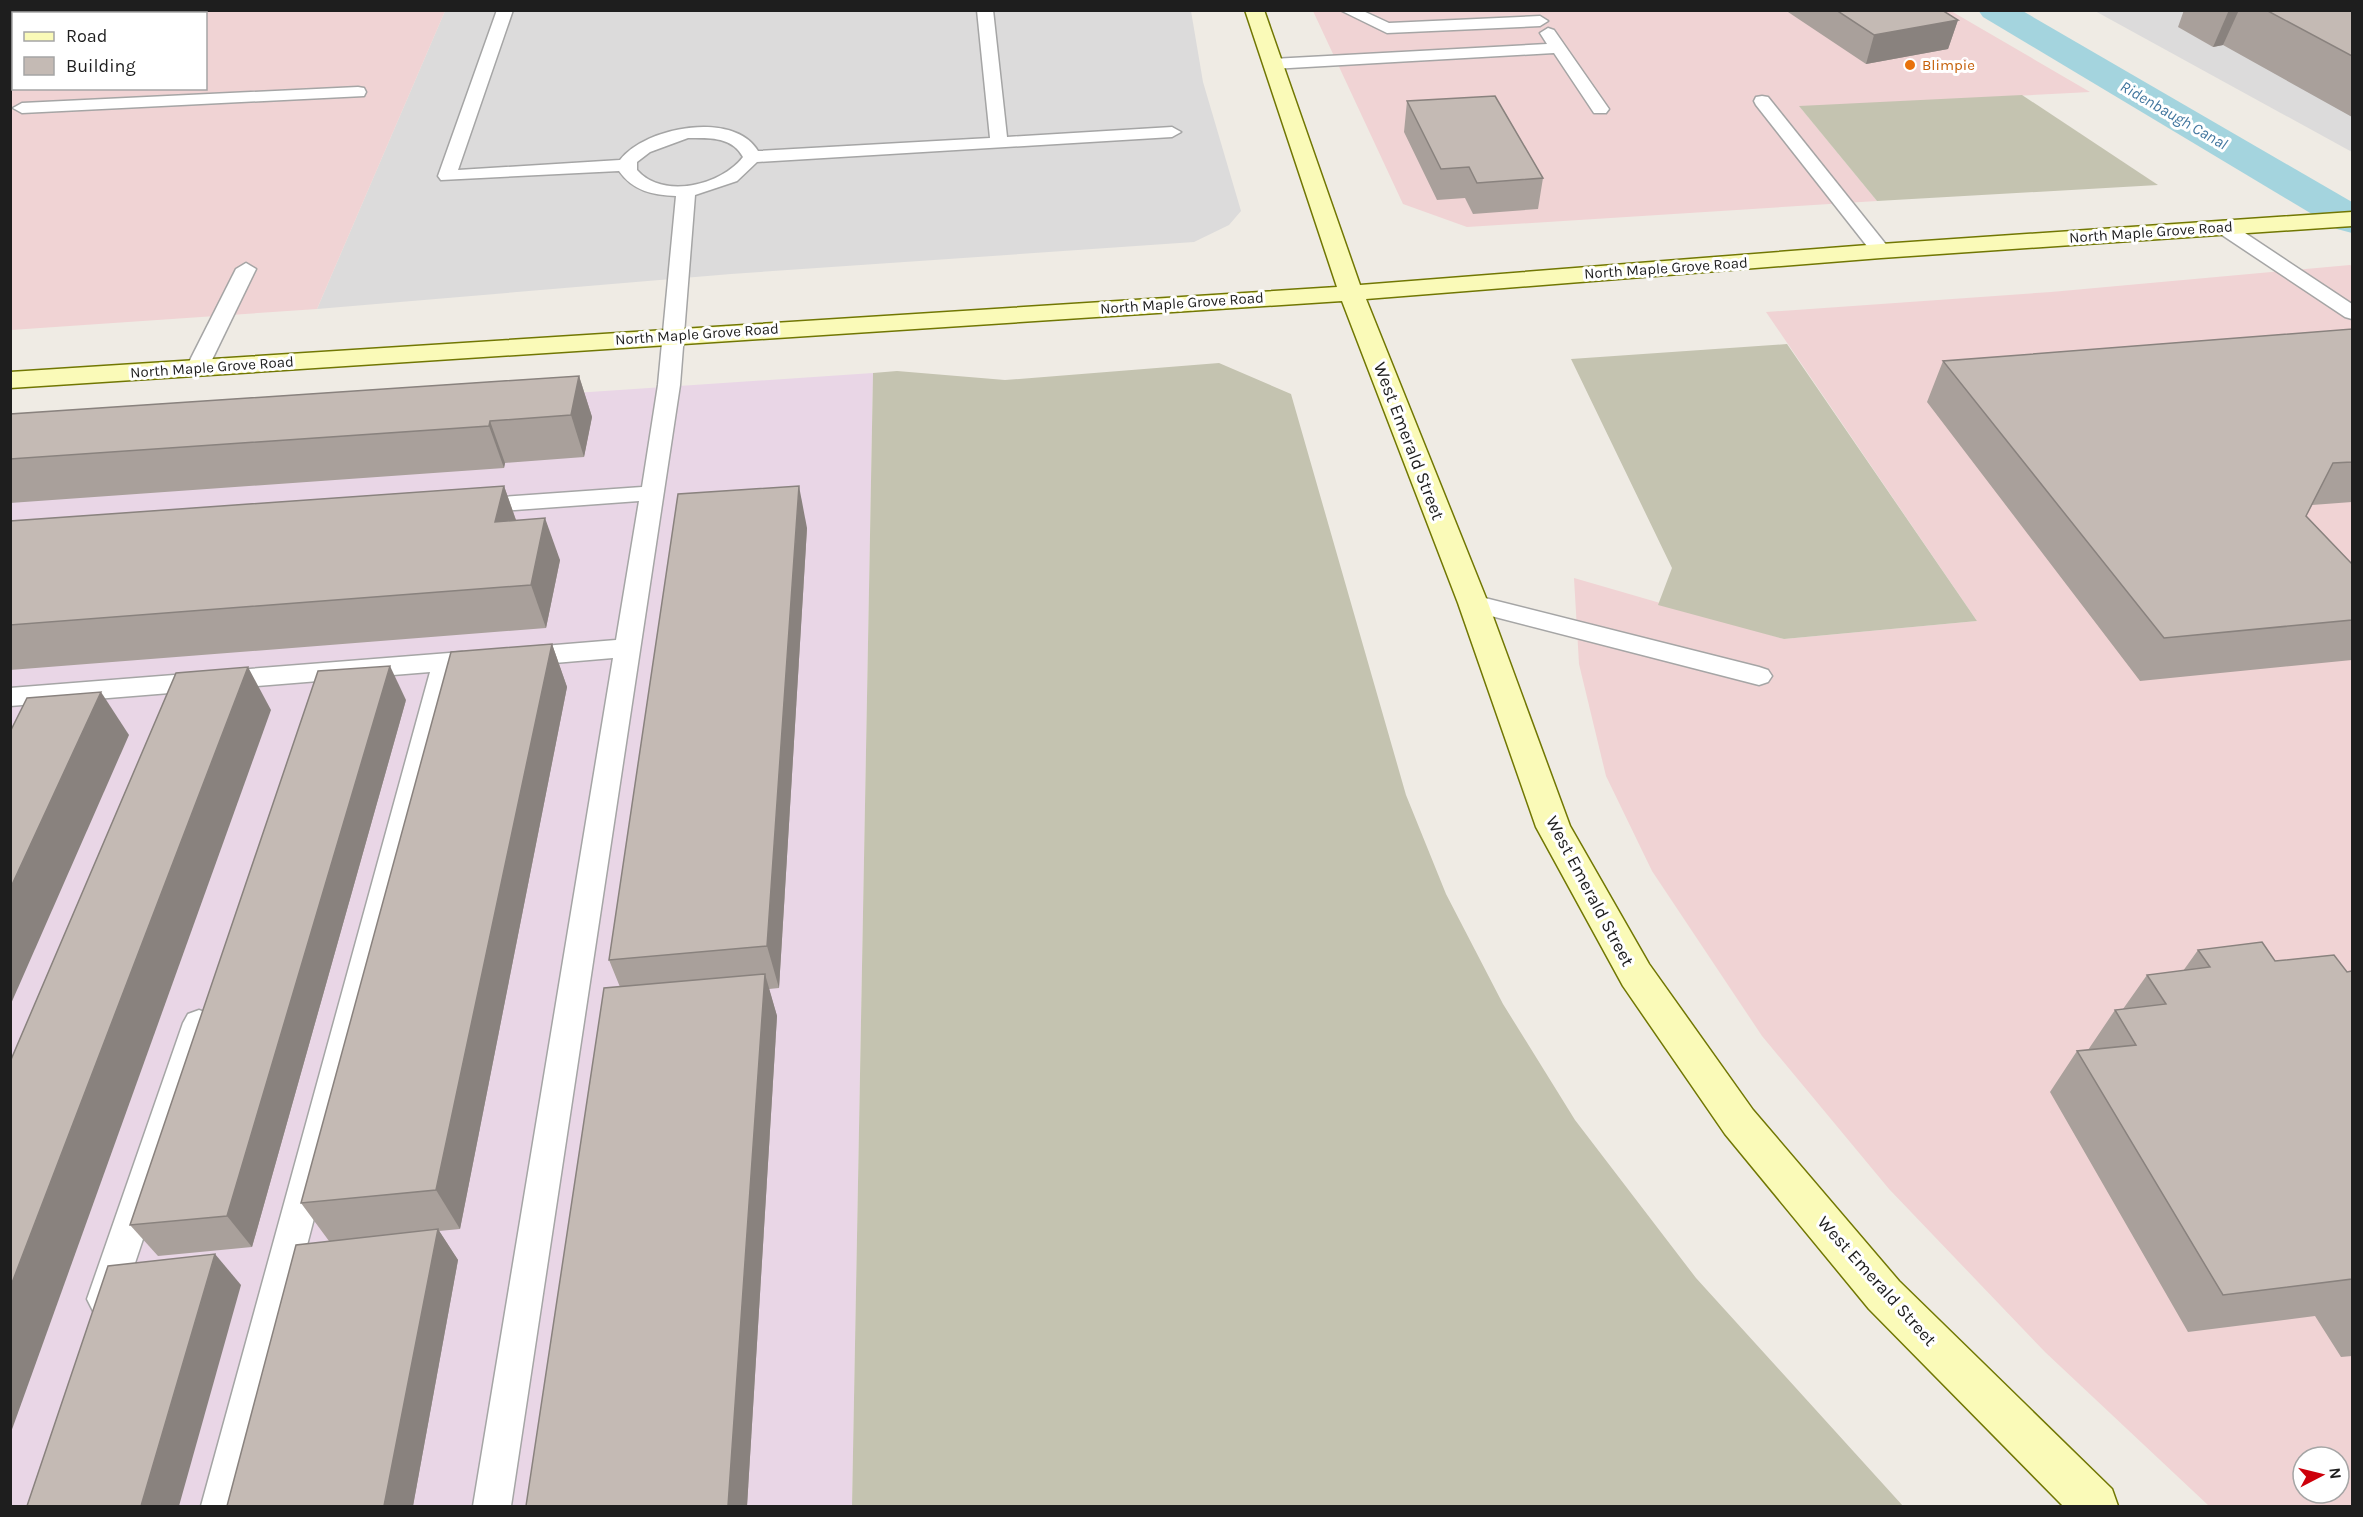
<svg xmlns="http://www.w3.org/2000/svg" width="2363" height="1517" viewBox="0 0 2363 1517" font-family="Karla,sans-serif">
<rect width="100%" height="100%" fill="#efebe4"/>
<g fill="#dcdbdb">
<polygon points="445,11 1191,11 1203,82 1241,211 1229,225 1194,242 731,274 317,309"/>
<polygon points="2095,11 2352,11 2352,152"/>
</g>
<g fill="#f0d3d4" fill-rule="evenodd">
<path d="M11 11H445L317 309 11 330ZM14 14H206V88H14Z"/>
<polygon points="1313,11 1951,11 2090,92 1800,107 1877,201 1467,227 1403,204"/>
<path d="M2350 265 2352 266V1506H2209L2045 1352 1889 1189 1762 1036 1652 871 1606 776 1579 664 1574 578 1784 639 1977 621 1766 312 2051 292ZM2303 1457H2339V1493H2303Z"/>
</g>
<polygon fill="#e9d6e6" points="873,373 852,1506 11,1506 11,431"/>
<g fill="#c4c3b0">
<polygon points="2022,95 2158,185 1877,201 1799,106"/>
<polygon points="1787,344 1977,621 1784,639 1658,605 1672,568 1571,359"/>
<polygon points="1219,363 1291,394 1406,795 1446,894 1503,1004 1575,1120 1696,1278 1903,1506 852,1506 873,373 897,371 1005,380"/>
</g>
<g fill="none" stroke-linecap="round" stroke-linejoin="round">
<polygon fill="#a4d4de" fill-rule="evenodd" points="1978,10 2021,10 2352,202 2352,233 2337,229 1983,17"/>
<g stroke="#a5a5a5" stroke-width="3">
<g id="lane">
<path d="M497 10H513L458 170 620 160C645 127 734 110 758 151L990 138 977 10H993L1007 137 1172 127 1181 132 1172 137 757 162 737 181 695 195 680 385 511 1506H473L613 658 519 666 510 663 506 657 510 651 519 648 616 640 639 501 474 513 466 511 462 506 466 501 474 499 642 487 658 385 676 196C653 195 633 191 619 171L441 180 438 176ZM688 138C708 138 732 136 743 157 722 185 663 200 637 170V162L650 152Z"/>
<polygon points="1340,10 1361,10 1389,23 1540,16 1548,21 1540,26 1387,33"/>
<polygon points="1548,28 1554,30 1609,109 1606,113 1594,113 1554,53 1272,69 1264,64 1272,59 1547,44 1540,33"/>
<polygon points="358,87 364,88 366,92 364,96 22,113 13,108 22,103"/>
<polygon points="1762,96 1768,97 1888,247 1891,251 1888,255 1874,255 1756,105 1754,101 1756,97"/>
<polygon points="2223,221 2230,223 2352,304 2352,319 2345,317 2216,231 2214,227 2216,223"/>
<polygon points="246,263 256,269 208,368 204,372 190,372 186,368 236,269"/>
<polygon points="1473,595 1759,667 1768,670 1772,676 1768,682 1759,685 1464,609 1461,603 1464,597"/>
<polygon points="462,652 471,655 475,661 471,667 457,670 239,1506 201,1506 430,672 10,706 10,688"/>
<polygon points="199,1010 210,1014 215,1023 123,1299 117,1311 105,1316 93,1311 87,1299 183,1023 188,1014"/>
</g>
</g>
<g stroke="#717703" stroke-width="3">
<polygon id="secondary" points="1245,10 1264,10 1360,285 1881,244 2352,212 2352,226 1881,258 1366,299 1488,603 1570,826 1649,964 1753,1110 1899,1281 2112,1489 2118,1506 2063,1506 1869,1309 1725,1134 1623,986 1536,827 1458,603 1342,301 10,388 10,372 1337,287"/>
</g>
<use href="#lane" fill="#fff" fill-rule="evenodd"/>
<use href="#secondary" fill="#fafab8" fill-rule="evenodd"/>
</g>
<g fill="#a9a09b">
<polygon points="1785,10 1942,10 1958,20 1948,49 1866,64"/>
<polygon points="2184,10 2352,10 2352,117 2223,45 2213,47 2178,27"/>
<polygon points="1407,101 1543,178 1538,209 1473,214 1465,198 1437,200 1404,132"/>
<polygon points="2352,329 2352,502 2312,505 2306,516 2352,564 2352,660 2140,681 1927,402 1943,361"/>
<polygon points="579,376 592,417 584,457 505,463 504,468 10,503 10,414"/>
<polygon points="504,486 516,520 560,560 546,628 10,670 10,521"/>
<polygon points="807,528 779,988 769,989 777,1016 747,1506 526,1506 620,987 609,960"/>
<polygon points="552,644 567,687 460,1229 439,1231 458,1260 413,1506 227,1506 329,1241 301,1203"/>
<polygon points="406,700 252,1247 158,1256 130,1225"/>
<polygon points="2198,950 2347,972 2352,971 2352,1356 2341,1357 2315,1316 2188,1332 2050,1092 2077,1051 2088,1050 2115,1010 2123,1009 2147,975 2183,971"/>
</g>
<g fill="#89827e">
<polygon points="2229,10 2239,10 2223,45 2213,47"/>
<polygon points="1958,20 1948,49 1866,64 1874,35"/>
<polygon points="10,78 14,84 14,88 10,93"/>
<polygon points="579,376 592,417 584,457 571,415"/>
<polygon points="490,421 505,463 504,468 489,426"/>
<polygon points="504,486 519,529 495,522"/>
<polygon points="799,486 807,528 779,988 767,946"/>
<polygon points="545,518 560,560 546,628 531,585"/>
<polygon points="552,644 567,687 460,1229 436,1190"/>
<polygon points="390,666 406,700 252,1247 227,1216"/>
<polygon points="248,667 271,710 10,1435 10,1288"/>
<polygon points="101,692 129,735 10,1006 10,889"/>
<polygon points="765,974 777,1016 747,1506 728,1506"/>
<polygon points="438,1229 458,1260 413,1506 384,1506"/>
<polygon points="215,1254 241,1285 179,1506 141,1506"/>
</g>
<g fill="#c4bab4" stroke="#89827e" stroke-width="1.5">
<polygon points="1836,10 1942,10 1958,20 1874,35"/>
<polygon points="2266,10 2352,10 2352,56"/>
<polygon points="1495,96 1543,178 1477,183 1469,167 1441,169 1407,101"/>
<polygon points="2352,329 2352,462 2333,463 2306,516 2352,564 2352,620 2164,638 1943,361"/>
<polygon points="579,376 571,415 490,421 489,426 10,459 10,414"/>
<polygon points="504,486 495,522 545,518 531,585 10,625 10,521"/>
<polygon points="799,486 767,946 609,960 678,494"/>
<polygon points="552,644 436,1190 301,1203 451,652"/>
<polygon points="390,666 227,1216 130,1225 318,671"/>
<polygon points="248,667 10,1288 10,1062 176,673"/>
<polygon points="101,692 10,889 10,732 27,698"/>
<polygon points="2262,942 2275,961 2334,955 2347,972 2352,971 2352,1279 2223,1295 2077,1051 2136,1045 2115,1010 2166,1004 2147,975 2210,967 2198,950"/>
<polygon points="765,974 728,1506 526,1506 604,988"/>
<polygon points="438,1229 384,1506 227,1506 296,1245"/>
<polygon points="215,1254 141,1506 27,1506 108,1266"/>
</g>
<circle fill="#e8710a" stroke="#fff" stroke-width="2" cx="1910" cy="65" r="6"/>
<g text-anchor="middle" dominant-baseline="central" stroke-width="6" stroke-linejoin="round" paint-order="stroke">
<g font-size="15" fill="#c56008" stroke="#fff" text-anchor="start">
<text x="1922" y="65">Blimpie</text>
</g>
<g font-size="15" fill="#1e1e1e" stroke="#fff">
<text transform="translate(2151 232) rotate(-4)">North Maple Grove Road</text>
<text transform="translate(1666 268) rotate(-4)">North Maple Grove Road</text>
<text transform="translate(1182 303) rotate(-4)">North Maple Grove Road</text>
<text transform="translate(697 334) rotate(-4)">North Maple Grove Road</text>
<text transform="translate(212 367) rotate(-4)">North Maple Grove Road</text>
</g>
<g font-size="16" font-style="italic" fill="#43779f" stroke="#fff">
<text transform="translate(2174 115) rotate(30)">Ridenbaugh Canal</text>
</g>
<g font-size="18" fill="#1e1e1e" stroke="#fff">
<text transform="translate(1409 441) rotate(69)">West Emerald Street</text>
<text transform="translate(1590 891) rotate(62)">West Emerald Street</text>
<text transform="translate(1877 1281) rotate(48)">West Emerald Street</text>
</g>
</g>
<rect width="2363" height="1517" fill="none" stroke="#1e1e1e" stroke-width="24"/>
<rect x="12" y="12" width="195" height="78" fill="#ffffff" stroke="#a5a5a5" stroke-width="1.5"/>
<rect x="24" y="32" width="30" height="9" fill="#fafab8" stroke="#a5a5a5" stroke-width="1.5"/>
<text x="66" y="42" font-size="18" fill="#1e1e1e">Road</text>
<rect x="24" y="57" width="30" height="18" fill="#c4bab4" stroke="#a5a5a5" stroke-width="1.5"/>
<text x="66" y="72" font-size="18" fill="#1e1e1e">Building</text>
<g transform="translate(2321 1475) rotate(83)"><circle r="28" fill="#ffffff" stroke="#a5a5a5" stroke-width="1.5"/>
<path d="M0-4.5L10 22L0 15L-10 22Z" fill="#cd000b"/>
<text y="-9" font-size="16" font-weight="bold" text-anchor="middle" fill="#1e1e1e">N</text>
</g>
</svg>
